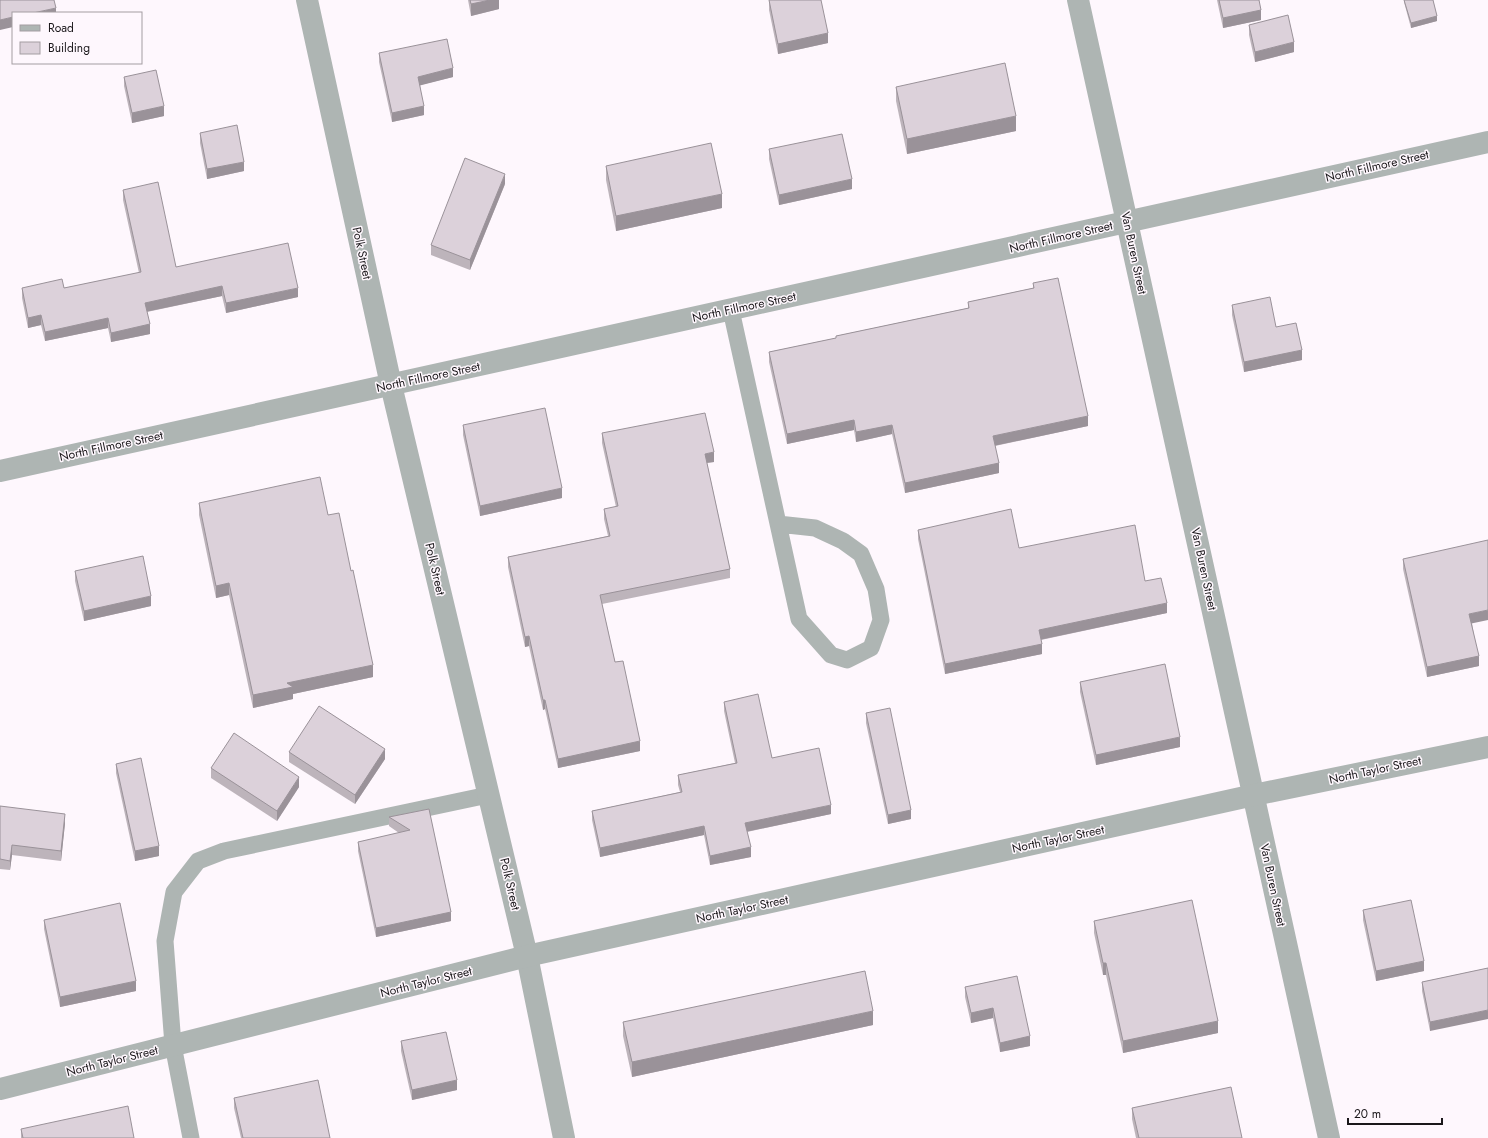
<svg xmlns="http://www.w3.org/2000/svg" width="1488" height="1138" viewBox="0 0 1488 1138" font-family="Jost,sans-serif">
<rect width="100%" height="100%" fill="#fef7fd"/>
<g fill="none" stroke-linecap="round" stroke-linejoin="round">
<g stroke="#aeb5b3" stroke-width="17">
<polyline points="731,310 799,619 831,655 847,660 871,648 881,620 876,589 861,554 843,541 815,528 778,524"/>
<polyline points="191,1138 173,1045 165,941 174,892 198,861 224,851 488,795"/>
</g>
<g stroke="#aeb5b3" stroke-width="22">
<polyline points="307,0 391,385 527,956 564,1138"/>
<polyline points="1078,0 1329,1138"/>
<polyline points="0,471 1488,142"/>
<polyline points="0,1089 527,956 1254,795 1488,747"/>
</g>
</g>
<g fill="#bdb4bb">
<polygon points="468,0 499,0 499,9 471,16"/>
<polygon points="769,0 828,43 778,54 769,10"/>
<polygon points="1217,0 1259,0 1261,20 1223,28"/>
<polygon points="1404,0 1433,0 1437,21 1411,28 1404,2"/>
<polygon points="1249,25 1294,52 1255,62 1249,35"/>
<polygon points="379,53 453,77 420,85 424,115 392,122 379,62"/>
<polygon points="124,77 164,116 132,123 124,86"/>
<polygon points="896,87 1016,131 907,154 896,101"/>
<polygon points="200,133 244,171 207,179 200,143"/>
<polygon points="769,149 852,189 779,205 769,159"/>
<polygon points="606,166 722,208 616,231 606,180"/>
<polygon points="505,184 470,270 431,255 431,245"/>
<polygon points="123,190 176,267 298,297 226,313 222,296 147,312 150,334 111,342 108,328 45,341 41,325 28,328 22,298 22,288 64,288 139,273 123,200"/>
<polygon points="1033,283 1088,426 995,446 999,473 905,493 892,434 856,442 854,430 787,444 769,362 769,352 836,338 836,336 968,308 968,302 1033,288"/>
<polygon points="1232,305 1276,327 1302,360 1244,372 1232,315"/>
<polygon points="463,425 562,498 480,516 463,435"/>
<polygon points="602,433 714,462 707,463 730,569 730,578 602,604 615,662 640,751 558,768 545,709 543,710 529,646 525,647 508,567 508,557 608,536 604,519 604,509 616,507 602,443"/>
<polygon points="199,503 328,515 373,677 293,694 293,699 253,708 229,595 216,598 199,515"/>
<polygon points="918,530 1019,548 1145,581 1167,613 1041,640 1042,654 945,674 918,539"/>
<polygon points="1403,559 1472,623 1479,666 1427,677 1403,569"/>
<polygon points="75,571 151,606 84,621 75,581"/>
<polygon points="1080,682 1180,747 1096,765 1080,692"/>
<polygon points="724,702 772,758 831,814 747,832 751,857 710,865 704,835 600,857 592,820 592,811 680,792 678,785 678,775 735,763 724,711"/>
<polygon points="866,713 911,819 888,824 866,723"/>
<polygon points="289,752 385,759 355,804 289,762"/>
<polygon points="116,764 159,856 135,861 116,773"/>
<polygon points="211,768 299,787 277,821 211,778"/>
<polygon points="0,806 65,823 61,861 12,855 10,870 0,869"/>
<polygon points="429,809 451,921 376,937 358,851 358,842 399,833 389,826 389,817"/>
<polygon points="1363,910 1424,971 1376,981 1363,920"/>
<polygon points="44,920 136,991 60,1007 44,929"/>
<polygon points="1094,921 1218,1033 1123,1053 1106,975 1103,975 1094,933"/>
<polygon points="1488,968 1430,1031 1422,991 1422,982"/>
<polygon points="1017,976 1030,1046 1000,1052 993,1018 971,1023 965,997 965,987"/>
<polygon points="623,1022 873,1025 632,1077 623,1036"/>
<polygon points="401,1041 457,1090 412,1100 401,1051"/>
<polygon points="234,1098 330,1138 241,1138 234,1108"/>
<polygon points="1132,1108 1242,1138 1136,1138 1132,1119"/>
<polygon points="21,1129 134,1138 21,1138"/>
</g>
<g fill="#9a9299">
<polygon points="490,0 499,0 499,9 471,16 471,4"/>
<polygon points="56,8 56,13 33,13"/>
<polygon points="1261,10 1261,20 1223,28 1223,18"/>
<polygon points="1437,16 1437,21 1411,28 1411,23"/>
<polygon points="13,17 13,27 0,30 0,20"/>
<polygon points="828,33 828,43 778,54 778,44"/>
<polygon points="1294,42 1294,52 1255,62 1255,52"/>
<polygon points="453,68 453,77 418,86 418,77"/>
<polygon points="164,106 164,116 132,123 132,113"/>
<polygon points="424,106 424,115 392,122 392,113"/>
<polygon points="1016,116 1016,131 907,154 907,139"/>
<polygon points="244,162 244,171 207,179 207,169"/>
<polygon points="505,174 505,184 470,270 470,260"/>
<polygon points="852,179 852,189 779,205 779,195"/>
<polygon points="722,194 722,208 616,231 616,216"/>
<polygon points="222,286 222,296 145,312 145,303"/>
<polygon points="298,288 298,297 226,313 226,303"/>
<polygon points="41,315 41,325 28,328 28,318"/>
<polygon points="108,318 108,328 45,341 45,332"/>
<polygon points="150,324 150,334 111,342 111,333"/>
<polygon points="1302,350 1302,360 1244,372 1244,362"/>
<polygon points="1088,416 1088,426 993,446 993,436"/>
<polygon points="854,420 854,430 787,444 787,434"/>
<polygon points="892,425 892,434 856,442 856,432"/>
<polygon points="714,452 714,462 705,463 705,454"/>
<polygon points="999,463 999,473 905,493 905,483"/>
<polygon points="562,488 562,498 480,516 480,506"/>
<polygon points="229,583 229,595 216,598 216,586"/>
<polygon points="151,596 151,606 84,621 84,611"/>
<polygon points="1167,603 1167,613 1039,640 1039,630"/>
<polygon points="1488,610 1488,620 1469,624 1469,614"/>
<polygon points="529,636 529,646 525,647 525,637"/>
<polygon points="1042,644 1042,654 945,674 945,664"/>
<polygon points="1479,656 1479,666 1427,677 1427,667"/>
<polygon points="373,665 373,677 293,694 293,699 253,708 253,695 287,683"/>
<polygon points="543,700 545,700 545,709 543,710"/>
<polygon points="1180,737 1180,747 1096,765 1096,755"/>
<polygon points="640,741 640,751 558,768 558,759"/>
<polygon points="385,749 385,759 355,804 355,795"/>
<polygon points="299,777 299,787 277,821 277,811"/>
<polygon points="831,805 831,814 745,832 745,823"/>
<polygon points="911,810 911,819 888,824 888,815"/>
<polygon points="65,814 65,823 61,861 61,851"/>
<polygon points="704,826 704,835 600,857 600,848"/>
<polygon points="12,845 12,855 10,870 10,861"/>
<polygon points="159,846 159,856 135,861 135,851"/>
<polygon points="751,847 751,857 710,865 710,856"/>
<polygon points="451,912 451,921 376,937 376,928"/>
<polygon points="1424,961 1424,971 1376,981 1376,971"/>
<rect x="1103" y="963" width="3" height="12"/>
<polygon points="136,981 136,991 60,1007 60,997"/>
<polygon points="993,1008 993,1018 971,1023 971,1013"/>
<polygon points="1488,1010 1488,1019 1430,1031 1430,1022"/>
<polygon points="873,1011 873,1025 632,1077 632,1062"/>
<polygon points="1218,1021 1218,1033 1123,1053 1123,1041"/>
<polygon points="1030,1036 1030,1046 1000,1052 1000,1043"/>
<polygon points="457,1080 457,1090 412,1100 412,1090"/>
</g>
<g fill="#dcd1da" stroke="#9a9299">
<polygon points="0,0 54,0 56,8 33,13 13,13 13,17 0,20"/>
<polygon points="470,0 490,0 471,4"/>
<polygon points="769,0 821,0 828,33 778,44"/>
<polygon points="1219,0 1259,0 1261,10 1223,18"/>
<polygon points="1404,0 1433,0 1437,16 1411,23"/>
<polygon points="1288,15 1294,42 1255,52 1249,25"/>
<polygon points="447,39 453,68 418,77 424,106 392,113 379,53"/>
<polygon points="1005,63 1016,116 907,139 896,87"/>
<polygon points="156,70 164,106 132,113 124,77"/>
<polygon points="237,125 244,162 207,169 200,133"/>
<polygon points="842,134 852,179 779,195 769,149"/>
<polygon points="711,143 722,194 616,216 606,166"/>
<polygon points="465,158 505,174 470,260 431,245"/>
<polygon points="158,182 176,267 288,243 298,288 226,303 222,286 145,303 150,324 111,333 108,318 45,332 41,315 28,318 22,288 62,279 64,288 141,272 123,190"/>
<polygon points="1058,278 1088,416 993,436 999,463 905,483 892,425 856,432 854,420 787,434 769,352 836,338 836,336 969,308 968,302 1034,288 1033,283"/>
<polygon points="1270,297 1276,327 1296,323 1302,350 1244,362 1232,305"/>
<polygon points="545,408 562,488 480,506 463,425"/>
<polygon points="705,413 714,452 705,454 730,569 600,595 615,662 623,661 640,741 558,759 545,700 543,700 529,636 525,637 508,557 610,536 604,509 618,506 602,433"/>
<polygon points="320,477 328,515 339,513 351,571 353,570 373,665 287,683 293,687 253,695 229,583 216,586 199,503"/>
<polygon points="1011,509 1019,548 1135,525 1145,581 1161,578 1167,603 1039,630 1042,644 945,664 918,530"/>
<polygon points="1488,540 1488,610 1469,614 1479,656 1427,667 1403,559"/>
<polygon points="143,556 151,596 84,611 75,571"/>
<polygon points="1165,664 1180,737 1096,755 1080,682"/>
<polygon points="758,694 772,758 819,748 831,805 745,823 751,847 710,856 704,826 600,848 592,811 682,792 678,775 737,763 724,702"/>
<polygon points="319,706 385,749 355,795 289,752"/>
<polygon points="890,708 911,810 888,815 866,713"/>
<polygon points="234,733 299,777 277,811 211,768"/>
<polygon points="141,758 159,846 135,851 116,764"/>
<polygon points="0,806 65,814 61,851 12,845 10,861 0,859"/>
<polygon points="429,809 451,912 376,928 358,842 410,830 389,817"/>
<polygon points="1192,900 1218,1021 1123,1041 1106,963 1103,963 1094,921"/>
<polygon points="1411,900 1424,961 1376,971 1363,910"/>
<polygon points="120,903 136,981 60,997 44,920"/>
<polygon points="1488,968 1488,1010 1430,1022 1422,982"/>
<polygon points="865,971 873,1011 632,1062 623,1022"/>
<polygon points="1017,976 1030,1036 1000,1043 993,1008 971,1013 965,987"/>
<polygon points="446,1032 457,1080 412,1090 401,1041"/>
<polygon points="318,1080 330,1138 243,1138 234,1098"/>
<polygon points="1231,1087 1242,1138 1139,1138 1132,1108"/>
<polygon points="128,1106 134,1138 23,1138 21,1129"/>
</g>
<g text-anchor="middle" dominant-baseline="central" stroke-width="3" stroke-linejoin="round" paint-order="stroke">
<g font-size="12" fill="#1a171a" stroke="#fef7fd">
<text transform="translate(1377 166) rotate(-13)">North Fillmore Street</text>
<text transform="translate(1061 237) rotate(-13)">North Fillmore Street</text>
<text transform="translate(362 253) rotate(78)">Polk Street</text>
<text transform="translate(1134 253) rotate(78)">Van Buren Street</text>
<text transform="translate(744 307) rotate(-12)">North Fillmore Street</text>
<text transform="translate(428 377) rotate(-12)">North Fillmore Street</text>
<text transform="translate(111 446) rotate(-12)">North Fillmore Street</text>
<text transform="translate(435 569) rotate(77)">Polk Street</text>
<text transform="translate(1204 569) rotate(78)">Van Buren Street</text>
<text transform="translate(1375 770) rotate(-12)">North Taylor Street</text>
<text transform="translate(1058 839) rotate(-12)">North Taylor Street</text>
<text transform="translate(510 884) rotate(77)">Polk Street</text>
<text transform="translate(1273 885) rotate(78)">Van Buren Street</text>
<text transform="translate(742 909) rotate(-12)">North Taylor Street</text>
<text transform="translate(426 982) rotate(-14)">North Taylor Street</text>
<text transform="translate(112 1061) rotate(-14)">North Taylor Street</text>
</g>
</g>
<rect x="12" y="12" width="130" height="52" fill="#fef7fd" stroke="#a39da2"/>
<rect x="20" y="25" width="20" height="6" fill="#aeb5b3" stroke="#a39da2"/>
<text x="48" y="32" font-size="12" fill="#1a171a">Road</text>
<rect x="20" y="42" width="20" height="12" fill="#dcd1da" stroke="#a39da2"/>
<text x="48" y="52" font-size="12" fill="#1a171a">Building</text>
<path d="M1348 1118v6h94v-6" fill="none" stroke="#1a171a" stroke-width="2"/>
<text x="1354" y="1118" font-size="12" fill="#1a171a" stroke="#fef7fd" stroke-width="3" paint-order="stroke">20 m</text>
</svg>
